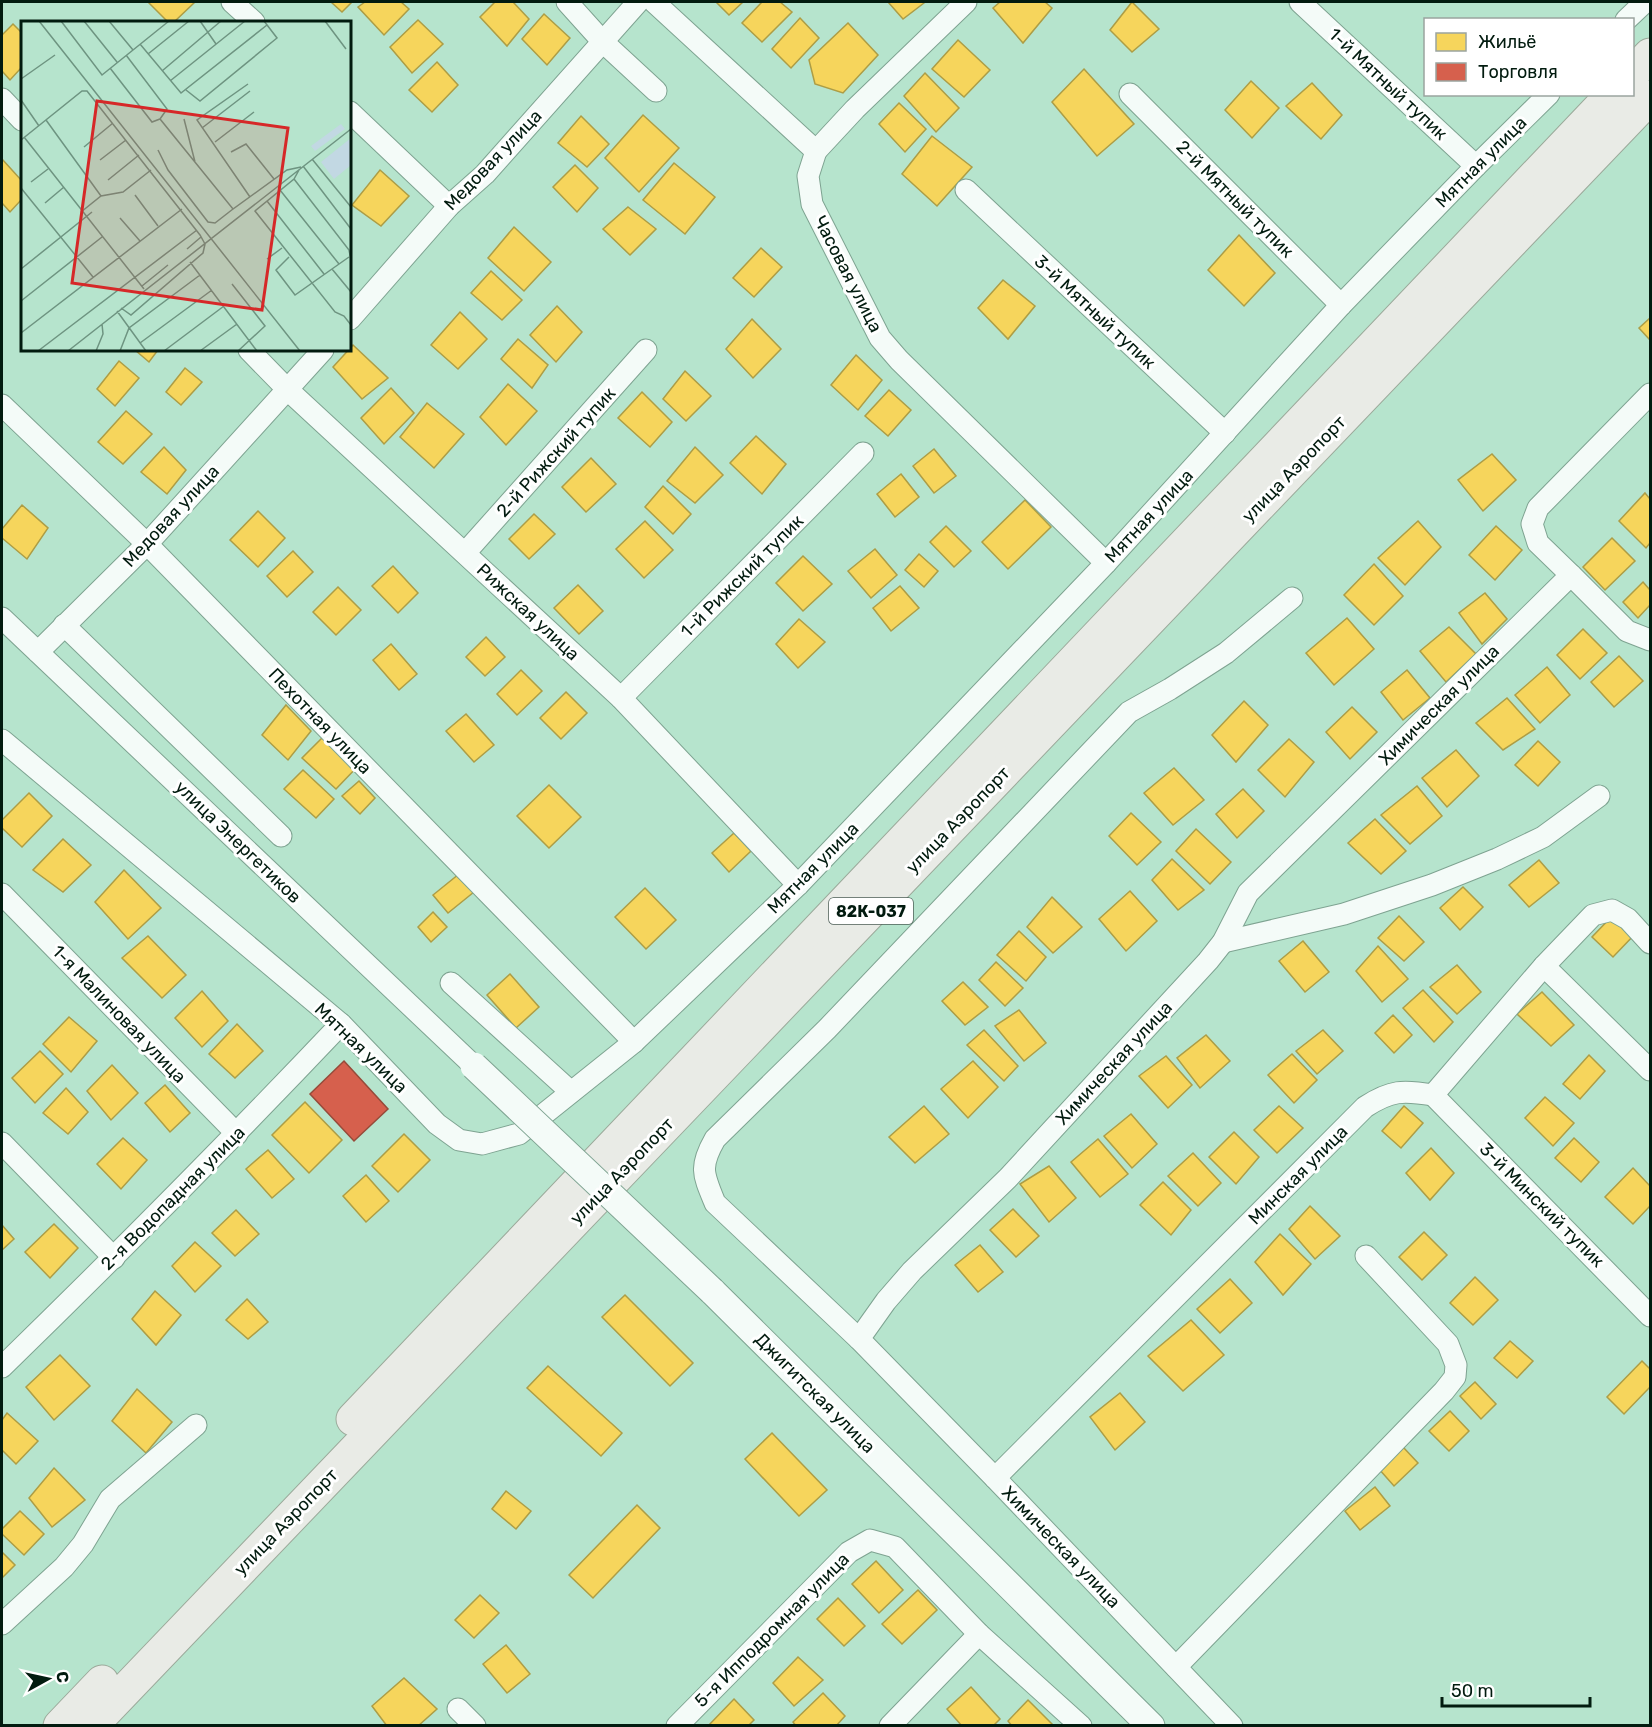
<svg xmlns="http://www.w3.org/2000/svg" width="1652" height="1727" viewBox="0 0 1652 1727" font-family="Rubik,sans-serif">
<rect width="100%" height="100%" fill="#b6e4cd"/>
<g fill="#f6d55c" stroke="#ad9d45" stroke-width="1.5">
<polygon points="148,2 195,2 174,22 168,22"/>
<polygon points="331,2 352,2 342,12"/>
<polygon points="365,2 401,2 409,9 384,35 358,7"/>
<polygon points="495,2 513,2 529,19 507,46 480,17"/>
<polygon points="716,2 743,2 729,15"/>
<polygon points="762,2 780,2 792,12 762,42 742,23"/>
<polygon points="888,2 923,2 924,3 903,19"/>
<polygon points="1000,2 1045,2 1052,8 1023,43 993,8"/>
<polygon points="1132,2 1159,29 1132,52 1110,30"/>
<polygon points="544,14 570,38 547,65 522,39"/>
<polygon points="800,18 819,38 791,68 772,49"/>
<polygon points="418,20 443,44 412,73 390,47"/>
<polygon points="848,23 878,55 843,93 815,84 809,60"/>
<polygon points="13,24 22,33 22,67 10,80 2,71 2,35"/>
<polygon points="958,40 990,70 964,97 932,69"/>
<polygon points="437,62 458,85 432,112 409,90"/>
<polygon points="1084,69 1134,124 1097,156 1052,102"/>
<polygon points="925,73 959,108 936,132 904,96"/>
<polygon points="1251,81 1279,108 1252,138 1225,110"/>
<polygon points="1312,83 1342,115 1321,139 1286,106"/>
<polygon points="899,103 926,129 905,152 879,124"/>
<polygon points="643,115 679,148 639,192 605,158"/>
<polygon points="581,116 609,144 587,167 558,143"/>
<polygon points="932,136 972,167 937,206 902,174"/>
<polygon points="2,159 22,181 22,199 10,212 2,203"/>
<polygon points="674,163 715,197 685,234 643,200"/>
<polygon points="575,165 598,188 577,212 553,187"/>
<polygon points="380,170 409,196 381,226 352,205"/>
<polygon points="628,207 656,229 630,255 603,229"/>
<polygon points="514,227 551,262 524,291 488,258"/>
<polygon points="1239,235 1275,273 1244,306 1208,270"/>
<polygon points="761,248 782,267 754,297 733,278"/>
<polygon points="491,271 522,300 502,320 471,293"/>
<polygon points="1003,280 1035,306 1008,339 978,308"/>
<polygon points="557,306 582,332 556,362 530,335"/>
<polygon points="460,312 487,339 458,369 431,345"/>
<polygon points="1650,318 1650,340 1639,328"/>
<polygon points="752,319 781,349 753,378 726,349"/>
<polygon points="518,339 548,365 532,388 501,359"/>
<polygon points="353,345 388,378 362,399 333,367"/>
<polygon points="135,350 158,350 149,362"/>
<polygon points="856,355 882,380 858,410 831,385"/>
<polygon points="119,361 139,378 115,406 97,389"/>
<polygon points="185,368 202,382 181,405 166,392"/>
<polygon points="685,371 711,396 686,421 663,399"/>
<polygon points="508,384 537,411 506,445 480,417"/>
<polygon points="391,388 414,413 384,444 361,418"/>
<polygon points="889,390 911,410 888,436 865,416"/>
<polygon points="642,392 672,422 650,447 618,418"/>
<polygon points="427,403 464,434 434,468 400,437"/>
<polygon points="126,411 152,434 123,464 98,442"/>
<polygon points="756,436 786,464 762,494 730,463"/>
<polygon points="164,447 186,470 167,494 141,472"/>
<polygon points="695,447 723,475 695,503 667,481"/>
<polygon points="934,449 956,476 934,493 913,466"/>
<polygon points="1492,454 1516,480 1483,511 1458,480"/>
<polygon points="591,458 616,484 586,512 562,487"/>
<polygon points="901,474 919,497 895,517 877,494"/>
<polygon points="663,486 691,514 673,534 645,507"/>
<polygon points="1645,493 1650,499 1650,543 1646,548 1619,521"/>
<polygon points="1025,500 1051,527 1008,569 982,542"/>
<polygon points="22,505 48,528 27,559 2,538 2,529"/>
<polygon points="258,511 285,538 258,567 230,540"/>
<polygon points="534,514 555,534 529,559 509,539"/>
<polygon points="645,521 673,550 644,578 616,549"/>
<polygon points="1418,521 1441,547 1405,585 1378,558"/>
<polygon points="946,526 971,551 954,567 930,542"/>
<polygon points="1496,526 1522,550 1495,580 1469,555"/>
<polygon points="1612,538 1635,561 1605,590 1583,567"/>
<polygon points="875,549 897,575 871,598 848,571"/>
<polygon points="293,551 313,572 287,597 267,576"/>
<polygon points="919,554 938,571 924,587 905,570"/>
<polygon points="803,556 832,584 803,611 776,583"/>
<polygon points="1374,564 1403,596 1374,625 1344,595"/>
<polygon points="393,566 418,593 398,613 372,586"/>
<polygon points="1643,582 1650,590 1650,605 1638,618 1623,602"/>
<polygon points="578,585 603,611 579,634 554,608"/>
<polygon points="900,586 919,608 891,631 873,608"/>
<polygon points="338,587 361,610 336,635 313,612"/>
<polygon points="1485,593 1507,619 1482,644 1459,613"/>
<polygon points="1347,618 1374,649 1334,685 1306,653"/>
<polygon points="799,619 825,642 798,668 776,644"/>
<polygon points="1449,627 1476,654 1446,682 1420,651"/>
<polygon points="1583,629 1607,653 1580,679 1557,655"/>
<polygon points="486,637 505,657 485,676 466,657"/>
<polygon points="391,644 417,674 399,690 373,660"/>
<polygon points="1619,656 1643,681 1614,707 1591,682"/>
<polygon points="1547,667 1570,695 1540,723 1515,695"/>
<polygon points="521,670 542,691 517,715 497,694"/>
<polygon points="1407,670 1430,698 1403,720 1381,692"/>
<polygon points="566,692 587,713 561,739 540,718"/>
<polygon points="1507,698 1535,729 1503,750 1476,723"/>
<polygon points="1244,701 1268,725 1236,762 1212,735"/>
<polygon points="286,705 311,731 288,760 262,735"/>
<polygon points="1352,707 1377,732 1350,759 1326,732"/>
<polygon points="466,714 494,745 474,762 446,731"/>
<polygon points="327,733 359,765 336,789 302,758"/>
<polygon points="1289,739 1314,762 1285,797 1258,770"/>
<polygon points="1538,741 1560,762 1538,786 1515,765"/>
<polygon points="1456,750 1479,776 1447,807 1422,778"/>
<polygon points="1174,768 1204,800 1173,825 1144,793"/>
<polygon points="303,770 334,799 316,818 284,789"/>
<polygon points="359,781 375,798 360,814 342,796"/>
<polygon points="549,785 581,817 549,848 517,816"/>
<polygon points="1417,786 1442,816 1410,844 1381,815"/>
<polygon points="1243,789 1264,811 1237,838 1216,814"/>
<polygon points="29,793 52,816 22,847 2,828 2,820"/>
<polygon points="1131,813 1161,842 1137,865 1109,836"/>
<polygon points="1375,819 1406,851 1381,874 1348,843"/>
<polygon points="1196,829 1231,862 1210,884 1176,851"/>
<polygon points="734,833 751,851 729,872 712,853"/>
<polygon points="63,839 91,865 63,892 33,870"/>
<polygon points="1172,859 1204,890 1178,910 1152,880"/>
<polygon points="1539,860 1559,883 1529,907 1509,885"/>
<polygon points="124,870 161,908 128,939 95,902"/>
<polygon points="459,874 474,892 448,913 433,895"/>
<polygon points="1463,887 1483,907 1460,930 1440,908"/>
<polygon points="645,888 676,920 646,949 615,917"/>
<polygon points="1130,891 1157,921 1126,951 1099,919"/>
<polygon points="1052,897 1082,927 1053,953 1027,927"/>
<polygon points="433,912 447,927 431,942 418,927"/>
<polygon points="1615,913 1636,933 1613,957 1592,937"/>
<polygon points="1399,916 1424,942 1404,961 1378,938"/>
<polygon points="1019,931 1046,957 1026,981 997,955"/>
<polygon points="148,936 186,975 162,998 122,958"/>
<polygon points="1303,941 1329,972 1305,992 1279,961"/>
<polygon points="1378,946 1408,979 1382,1002 1356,971"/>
<polygon points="996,962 1023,988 1005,1006 979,980"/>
<polygon points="1457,965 1481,992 1457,1014 1430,987"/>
<polygon points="510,974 539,1007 516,1028 487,995"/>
<polygon points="963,982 988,1007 965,1025 942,1001"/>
<polygon points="1423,990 1453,1022 1434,1042 1403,1008"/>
<polygon points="202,991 228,1021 202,1047 175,1018"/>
<polygon points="1542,992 1574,1025 1551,1046 1517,1014"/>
<polygon points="1019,1010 1046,1043 1024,1061 995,1026"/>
<polygon points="1393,1015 1412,1035 1394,1053 1375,1033"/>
<polygon points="69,1017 97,1041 71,1072 43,1044"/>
<polygon points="237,1024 263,1051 235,1078 209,1054"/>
<polygon points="984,1030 1018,1066 1004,1081 967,1045"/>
<polygon points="1323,1030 1343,1051 1317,1074 1296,1051"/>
<polygon points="1206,1035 1230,1061 1200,1088 1177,1058"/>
<polygon points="40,1051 63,1074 35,1103 12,1078"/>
<polygon points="1292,1054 1317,1080 1294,1103 1268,1075"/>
<polygon points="1589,1055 1605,1071 1580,1099 1563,1084"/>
<polygon points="1166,1056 1192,1085 1168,1108 1139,1076"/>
<polygon points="973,1061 998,1087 968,1118 941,1089"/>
<polygon points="112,1065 138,1093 111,1120 87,1091"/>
<polygon points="165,1085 190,1113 170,1132 145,1103"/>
<polygon points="66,1088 88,1112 68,1134 43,1113"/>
<polygon points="1545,1097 1574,1123 1553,1146 1525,1118"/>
<polygon points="305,1102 342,1140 309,1173 272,1135"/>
<polygon points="924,1106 949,1134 915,1163 889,1137"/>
<polygon points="1279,1106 1303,1128 1277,1153 1254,1130"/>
<polygon points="1404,1106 1423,1123 1401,1148 1382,1131"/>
<polygon points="1131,1114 1157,1144 1132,1168 1104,1136"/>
<polygon points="1234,1132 1259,1157 1236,1184 1209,1157"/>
<polygon points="404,1134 430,1160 398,1192 372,1166"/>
<polygon points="123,1138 147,1160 121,1189 97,1164"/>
<polygon points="1574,1138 1599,1162 1581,1182 1555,1158"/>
<polygon points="1098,1139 1128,1174 1100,1197 1071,1162"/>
<polygon points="1431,1148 1454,1173 1430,1200 1406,1173"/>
<polygon points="268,1150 294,1179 272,1198 246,1169"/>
<polygon points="1193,1153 1221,1183 1198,1206 1168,1176"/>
<polygon points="1049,1166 1076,1198 1049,1222 1020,1184"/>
<polygon points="1633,1168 1650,1186 1650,1206 1633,1224 1605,1197"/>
<polygon points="366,1175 389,1201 366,1222 343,1196"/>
<polygon points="1163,1182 1191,1210 1171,1235 1140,1205"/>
<polygon points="1310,1206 1340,1236 1315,1259 1289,1229"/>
<polygon points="1013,1209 1039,1236 1016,1257 990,1230"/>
<polygon points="236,1210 259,1234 235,1256 212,1233"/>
<polygon points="54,1224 78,1248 50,1278 25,1252"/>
<polygon points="2,1225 14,1239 2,1250"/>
<polygon points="1424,1232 1447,1255 1422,1280 1399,1257"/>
<polygon points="1280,1234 1311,1264 1283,1295 1255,1262"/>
<polygon points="195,1242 221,1266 195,1292 172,1266"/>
<polygon points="980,1245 1003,1272 978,1292 955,1265"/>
<polygon points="1475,1277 1498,1300 1473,1325 1450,1303"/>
<polygon points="1230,1279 1252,1303 1220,1333 1197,1309"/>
<polygon points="155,1291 181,1315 156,1345 132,1319"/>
<polygon points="625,1295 693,1363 670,1386 602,1317"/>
<polygon points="247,1299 268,1322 248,1339 226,1320"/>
<polygon points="1191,1320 1224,1355 1183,1391 1148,1356"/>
<polygon points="1510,1341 1533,1361 1517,1378 1494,1358"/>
<polygon points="60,1355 90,1386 54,1420 26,1387"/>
<polygon points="1642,1361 1650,1369 1650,1387 1624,1414 1607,1397"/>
<polygon points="548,1366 622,1433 601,1456 527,1388"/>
<polygon points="1475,1382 1496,1404 1481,1419 1460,1396"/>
<polygon points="137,1389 172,1422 146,1453 112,1421"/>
<polygon points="1120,1393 1145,1422 1115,1450 1090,1417"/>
<polygon points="1450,1411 1469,1431 1449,1451 1429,1431"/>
<polygon points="7,1413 38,1441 16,1464 2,1450 2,1420"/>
<polygon points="772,1433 827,1490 799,1516 745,1459"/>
<polygon points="1403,1447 1418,1463 1394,1486 1379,1469"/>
<polygon points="54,1468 85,1500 52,1527 29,1498"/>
<polygon points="1375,1487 1390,1506 1360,1530 1345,1511"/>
<polygon points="506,1491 531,1511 516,1529 492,1509"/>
<polygon points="637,1505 660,1528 593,1598 569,1575"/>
<polygon points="20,1511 44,1534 24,1555 2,1534 2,1529"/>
<polygon points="2,1552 15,1565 2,1578"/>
<polygon points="876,1561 903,1590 879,1613 852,1584"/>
<polygon points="918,1590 937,1610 902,1644 882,1624"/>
<polygon points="480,1595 499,1613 474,1638 455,1620"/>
<polygon points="838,1598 865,1626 844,1646 817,1619"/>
<polygon points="506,1645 530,1674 507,1693 483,1664"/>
<polygon points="798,1657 823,1680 794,1706 773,1683"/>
<polygon points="404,1678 437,1709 418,1726 387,1726 372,1706"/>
<polygon points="971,1687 1000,1719 993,1726 962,1726 947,1709"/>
<polygon points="823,1693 845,1716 836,1726 796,1726 793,1722"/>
<polygon points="734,1699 754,1720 748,1726 708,1726"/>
<polygon points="1028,1700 1054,1726 1012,1726 1008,1721"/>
</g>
<polygon fill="#d6604d" stroke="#964b3a" stroke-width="1.5" points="344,1061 388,1109 354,1141 310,1094"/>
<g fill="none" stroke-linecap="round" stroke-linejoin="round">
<g stroke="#7ea391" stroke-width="23">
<g id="minor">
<polyline points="232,2 254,22"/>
<polyline points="567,2 603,42 656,91"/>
<polyline points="654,2 816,151 808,176 812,204 880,338 899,360 1106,563"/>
<polyline points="1300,2 1476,166"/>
<polyline points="1626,20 1645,2"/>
<polyline points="1130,94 1341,305"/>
<polyline points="2,99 22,120"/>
<polyline points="350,112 449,206"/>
<polyline points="816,151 855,109 966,2"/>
<polyline points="966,190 1225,433"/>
<polyline points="350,319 449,206 485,174 638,2"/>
<polyline points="249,350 288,390 621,698 798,885"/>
<polyline points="2,405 147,544 634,1042"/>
<polyline points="465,553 646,350"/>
<polyline points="1571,575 1627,631 1650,640"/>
<polyline points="2,618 474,1066"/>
<polyline points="64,625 281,836"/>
<polyline points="38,652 147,544 323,350"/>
<polyline points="621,698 863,453"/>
<polyline points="2,740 341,1024 437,1124 459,1140 482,1144 519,1134 634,1042 798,885 1106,563 1341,305 1476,166 1549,94"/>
<polyline points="2,894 237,1134"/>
<polyline points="1223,942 1344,914 1432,885 1497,859 1543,837 1599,796"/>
<polyline points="1544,966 1650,1070"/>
<polyline points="451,983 571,1092"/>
<polyline points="1433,1095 1650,1316"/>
<polyline points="2,1143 114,1258"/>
<path d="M859 1339 715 1203C703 1174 699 1167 715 1139L827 1029 1129 712 1170 689 1226 653 1292 598"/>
<path d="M2 1367C117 1255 230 1141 341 1024"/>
<path d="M995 1478 1365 1107C1391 1090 1403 1090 1433 1095L1544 966 1593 915 1612 910 1628 919 1650 943"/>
<polyline points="2,1624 64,1567 83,1544 110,1499 196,1425"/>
<polyline points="1176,1667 1444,1391 1455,1377 1456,1365 1448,1344 1366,1256"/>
<polyline points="458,1709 475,1726"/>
<polyline points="677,1726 849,1552 870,1540 895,1547 979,1634 1081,1726"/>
<polyline points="890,1726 979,1634"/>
<polyline points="1232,1726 995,1478 859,1339 886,1301 912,1271 1008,1178 1208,961 1223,942 1248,893 1571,575 1538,543 1532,524 1538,508 1650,394"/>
</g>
</g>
<g stroke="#7ea391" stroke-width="29">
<polyline id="tertiary" points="712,1291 1151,1726"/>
</g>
<g stroke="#9ba99a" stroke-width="35">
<g id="primary">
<polyline points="1632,74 1650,55"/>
<polyline points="353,1419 1613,94"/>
<polyline points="60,1726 102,1682"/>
<polyline points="91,1726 1650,97"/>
</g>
</g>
<use href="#minor" stroke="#f4fbf8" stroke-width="21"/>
<use href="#tertiary" stroke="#f4fbf8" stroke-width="27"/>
<use href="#primary" stroke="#e9ebe6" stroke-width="33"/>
<g stroke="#7ea391" stroke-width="29" stroke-linecap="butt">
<polyline id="tertiary-bridge" points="474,1066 712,1291"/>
</g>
<use href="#tertiary-bridge" stroke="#f4fbf8" stroke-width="27"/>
</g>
<g text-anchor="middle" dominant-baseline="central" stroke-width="6" stroke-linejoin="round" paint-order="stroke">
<rect fill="#fff" stroke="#4e5f57" stroke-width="1.5" x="829" y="898" width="84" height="26" rx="4.5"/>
<g font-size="16" font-weight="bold" fill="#021b0f">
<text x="871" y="911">82К-037</text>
</g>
<g font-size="18" fill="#021b0f" stroke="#fff">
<text transform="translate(1388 84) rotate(43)">1-й Мятный тупик</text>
<text transform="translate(493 160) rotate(-46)">Медовая улица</text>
<text transform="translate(1481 162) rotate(-45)">Мятная улица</text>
<text transform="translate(1235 199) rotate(45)">2-й Мятный тупик</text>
<text transform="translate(848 274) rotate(63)">Часовая улица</text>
<text transform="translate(1095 312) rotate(43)">3-й Мятный тупик</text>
<text transform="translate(556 452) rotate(-48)">2-й Рижский тупик</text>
<text transform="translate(1294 469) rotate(-46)">улица Аэропорт</text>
<text transform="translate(171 516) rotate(-47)">Медовая улица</text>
<text transform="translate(1149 516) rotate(-47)">Мятная улица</text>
<text transform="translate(742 576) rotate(-45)">1-й Рижский тупик</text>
<text transform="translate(528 612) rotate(43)">Рижская улица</text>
<text transform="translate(1439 705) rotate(-45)">Химическая улица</text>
<text transform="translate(320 721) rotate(46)">Пехотная улица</text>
<text transform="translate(958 820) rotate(-46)">улица Аэропорт</text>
<text transform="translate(238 842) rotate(44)">улица Энергетиков</text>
<text transform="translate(813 868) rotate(-45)">Мятная улица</text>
<text transform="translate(119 1014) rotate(46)">1-я Малиновая улица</text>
<text transform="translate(361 1048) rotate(44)">Мятная улица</text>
<text transform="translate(1114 1063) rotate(-47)">Химическая улица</text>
<text transform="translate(622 1171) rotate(-46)">улица Аэропорт</text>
<text transform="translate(1298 1175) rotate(-45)">Минская улица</text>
<text transform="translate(173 1198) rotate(-45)">2-я Водопадная улица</text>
<text transform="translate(1542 1205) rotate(45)">3-й Минский тупик</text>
<text transform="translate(815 1393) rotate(45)">Джигитская улица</text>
<text transform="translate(286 1522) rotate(-46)">улица Аэропорт</text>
<text transform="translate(1061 1547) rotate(46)">Химическая улица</text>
<text transform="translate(772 1630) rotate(-45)">5-я Ипподромная улица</text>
</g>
</g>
<g transform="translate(21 21)">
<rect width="330" height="330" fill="#b6e4cd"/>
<path d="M320 103 324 108 294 130 290 125ZM330 117V144L313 158 300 141Z" fill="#c2d8e3"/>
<path fill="none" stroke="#6e9481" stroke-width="1.5" d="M18 0 279 330M40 0 81 54 148 0M63 0 96 41M88 0 112 29M179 0 195 23M304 0 325 28M119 23 160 72 246 4M127 33 168 0M105 34 146 88 139 98M89 47 131 101 139 98 212 188 266 149 280 146M141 50 200 0M0 58 34 34M149 60 224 0M227 63 176 99 229 176M165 69 179 80 256 17 243 0M0 79 18 105M163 98 174 141M25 99 80 175M181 107 229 70M3 116 123 268M0 119 61 70H66L179 214 184 223 182 232 110 294 100 287M194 121 233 91M63 126 92 102M137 129 147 149 187 201 194 202 212 188M210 131 225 123 253 158M291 138 330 186M79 139 105 119M282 145 330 208M278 149 273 158 234 190 314 291 323 295 330 304M273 158 328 229 330 239M87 159 118 134M10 161 27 148M0 167 72 256M259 169 318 243M114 174 137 205M246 180 303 253M24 182 43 166M60 191 80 175 102 171 130 149M99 197 119 220M166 228 180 216M268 236 255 249 274 274 328 236M246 238 261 227M169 241 236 330M0 248 71 191M311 248 330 271M211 263 244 305 217 330M121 265 147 244M0 280 81 216M96 290 125 330M0 312 161 188M119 322 191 269M17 330 176 209M47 330 330 108M75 330 82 313 81 303M99 330 108 307 179 254M143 330 203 285M179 330 216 303"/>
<path fill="#d62828" fill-opacity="0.15" stroke="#d62828" stroke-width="3" d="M76 80 267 107 241 289 51 262Z"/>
<rect width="330" height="330" fill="none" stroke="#021b0f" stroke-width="3"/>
</g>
<rect width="1652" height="1727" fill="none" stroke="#021b0f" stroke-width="6"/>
<rect x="1424" y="18" width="210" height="78" fill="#ffffff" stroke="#9aa49f" stroke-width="1.5"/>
<rect x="1436" y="33" width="30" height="18" fill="#f6d55c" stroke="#9aa49f" stroke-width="1.5"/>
<text x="1478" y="48" font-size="18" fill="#021b0f">Жильё</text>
<rect x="1436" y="63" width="30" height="18" fill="#d6604d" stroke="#9aa49f" stroke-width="1.5"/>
<text x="1478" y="78" font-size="18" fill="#021b0f">Торговля</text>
<g transform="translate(48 1679) rotate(82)" stroke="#ffffff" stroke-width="4.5" paint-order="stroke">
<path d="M0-4.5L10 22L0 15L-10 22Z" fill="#021b0f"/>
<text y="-9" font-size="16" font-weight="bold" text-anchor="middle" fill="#021b0f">С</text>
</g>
<path d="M1442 1697v9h148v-9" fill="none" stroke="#021b0f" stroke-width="3"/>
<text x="1451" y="1697" font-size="18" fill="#021b0f" stroke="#ffffff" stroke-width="4.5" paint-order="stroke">50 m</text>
</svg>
